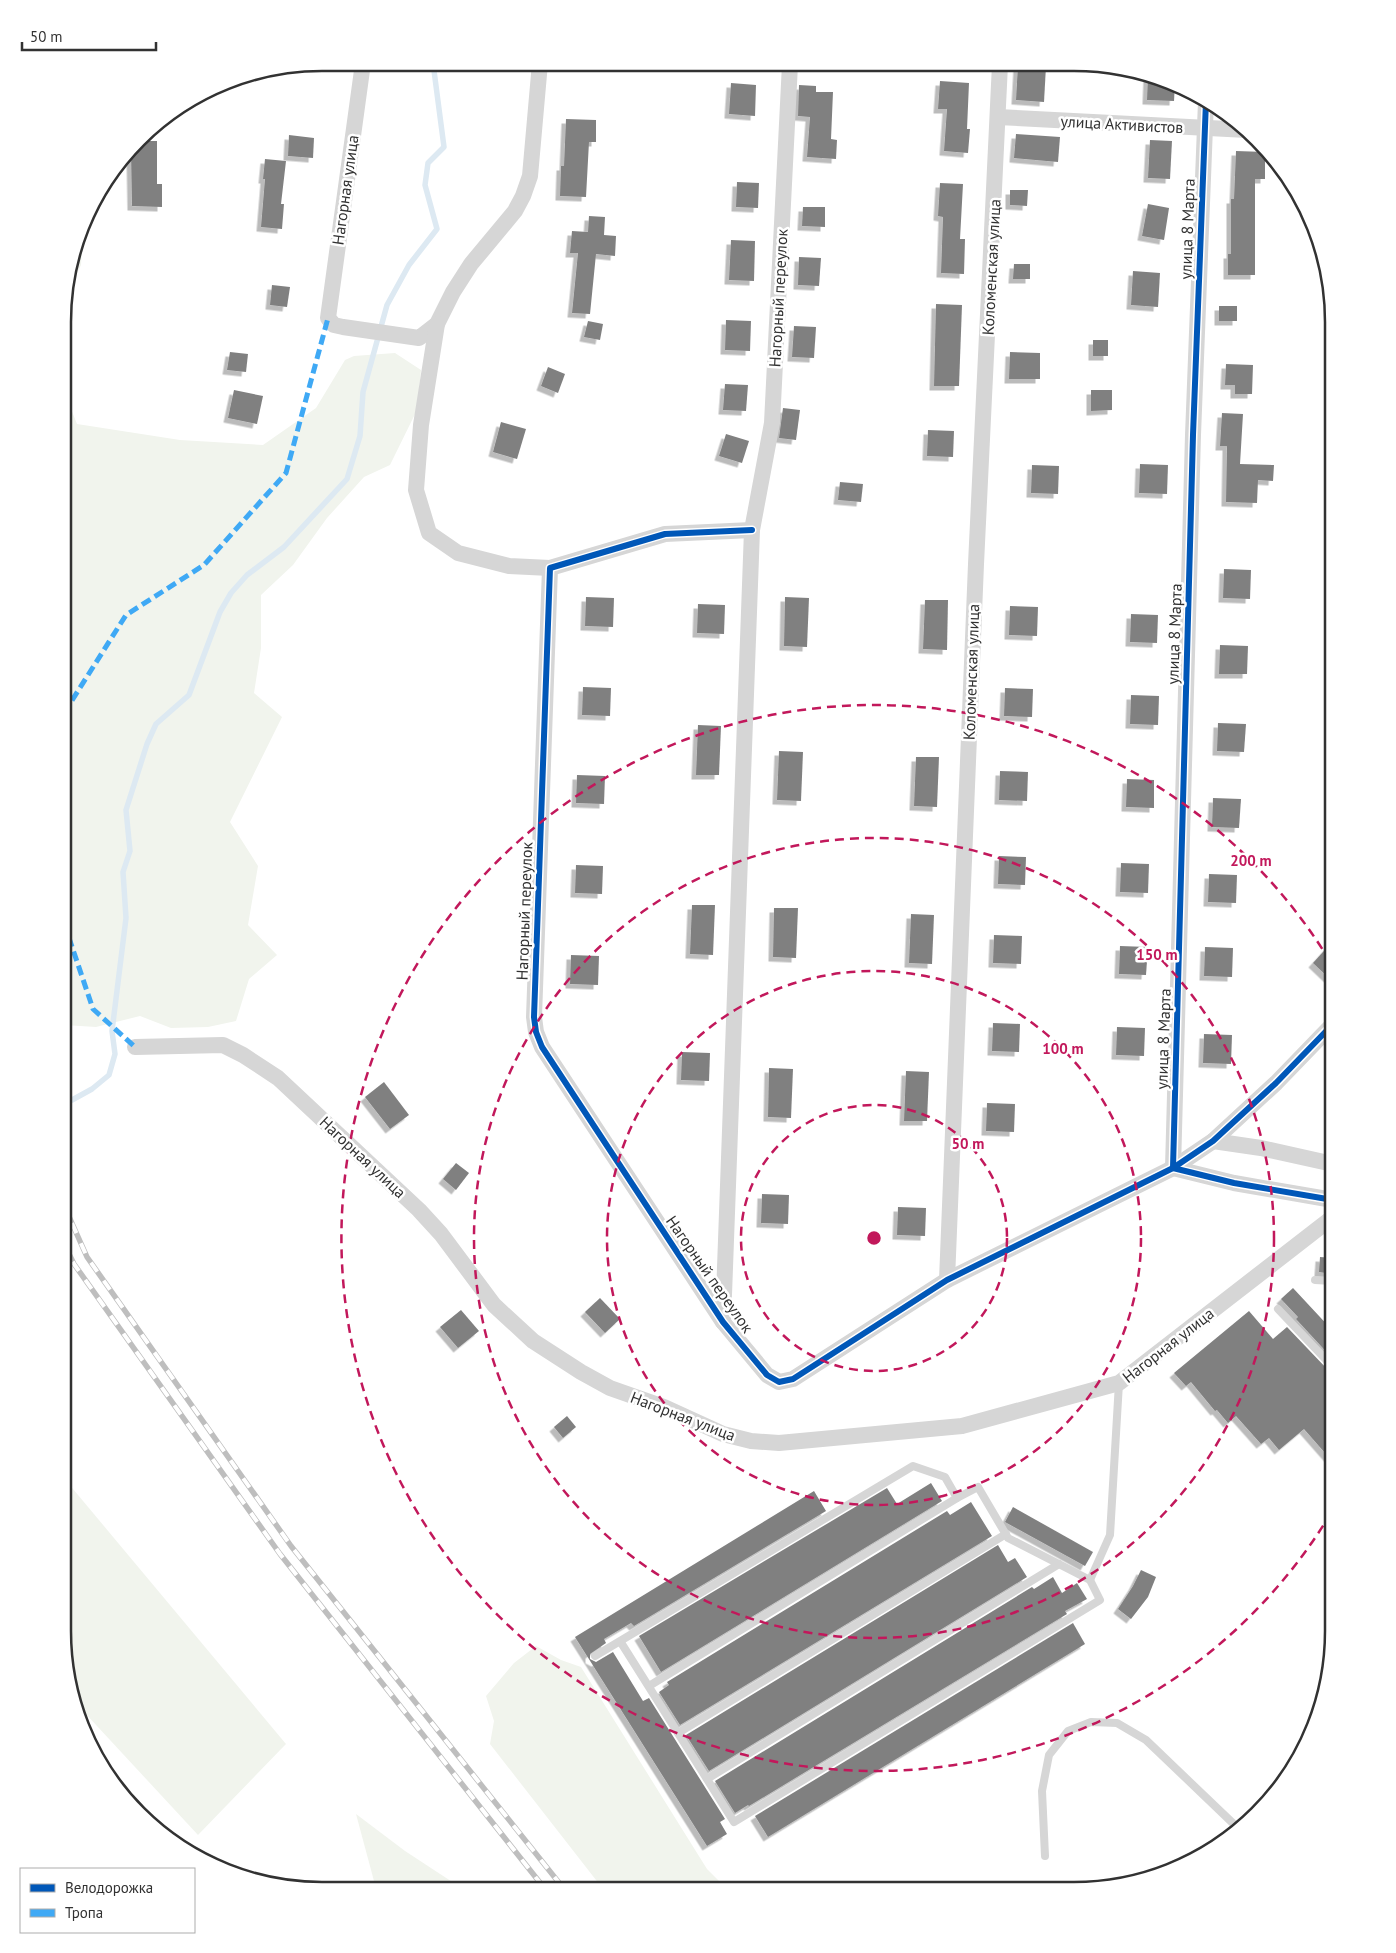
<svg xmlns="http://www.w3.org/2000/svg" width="1396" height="1953" viewBox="0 0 1396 1953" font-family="'PT Sans',sans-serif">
<defs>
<filter id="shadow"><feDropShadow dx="-4.5" dy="4.5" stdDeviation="0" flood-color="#0004"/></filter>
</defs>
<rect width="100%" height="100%" fill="#fff"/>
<g fill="#f1f4ed">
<polygon points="83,233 81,265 66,295 72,338 65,394 77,424 180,440 263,445 316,408 345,360 354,356 395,353 421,370 417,410 390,465 364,477 327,518 293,565 261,595 261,648 254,693 282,717 230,822 258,866 248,925 277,955 249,979 236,1021 208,1027 171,1028 140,1016 96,1027 64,1025 65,288"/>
<polygon points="63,1477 286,1744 198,1835 72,1699 63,1631"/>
<polygon points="536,1646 561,1660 581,1667 707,1869 728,1890 603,1889 490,1744 494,1721 486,1696 514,1663"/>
<polygon points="356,1814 405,1851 463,1889 366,1889 374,1881"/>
</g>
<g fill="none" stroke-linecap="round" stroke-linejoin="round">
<polyline stroke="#dde9f2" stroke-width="5.5" points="72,1100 92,1089 109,1075 115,1054 112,1031 126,918 123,872 130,851 126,810 147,744 156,724 189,695 220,612 231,593 247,575 284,547 347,479 360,436 363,392 387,305 409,265 437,229 425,185 428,163 444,147 433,63"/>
</g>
<g fill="#808080" filter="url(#shadow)">
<polygon points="1018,65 1046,66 1044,102 1016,100"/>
<polygon points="1148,75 1175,83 1174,101 1147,100"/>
<polygon points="940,81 969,83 967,129 970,129 968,153 944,151 947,109 938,109"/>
<polygon points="731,83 756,85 755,116 729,114"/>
<polygon points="799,85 816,86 816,92 833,92 831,139 837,140 836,159 807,157 810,117 798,116"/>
<polygon points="566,119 596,120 596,142 589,142 586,197 560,196 561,166 564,166"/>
<polygon points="1016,134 1060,137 1058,162 1014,158"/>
<polygon points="289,135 314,138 313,158 288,156"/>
<polygon points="1150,140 1172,141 1170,179 1148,178"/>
<polygon points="139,141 157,141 157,184 162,184 162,207 132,206 131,151"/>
<polygon points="1236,151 1265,152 1265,179 1255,179 1255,275 1228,275 1228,254 1231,254 1231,199 1234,199"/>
<polygon points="265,159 286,161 281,204 284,204 282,229 261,227 265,179 263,179"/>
<polygon points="737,182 759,183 758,208 736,207"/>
<polygon points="940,183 963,184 960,239 965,239 964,274 941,273 943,217 938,216"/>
<polygon points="1010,190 1028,190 1027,206 1010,205"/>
<polygon points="1148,204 1169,208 1164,240 1142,236"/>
<polygon points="803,207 825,207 825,227 802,226"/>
<polygon points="589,216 605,217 604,235 616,236 615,256 596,254 590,314 572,313 578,253 570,253 572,231 588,232"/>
<polygon points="731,240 755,241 754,281 729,280"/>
<polygon points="799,257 821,258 819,286 798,285"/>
<polygon points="1014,264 1030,264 1030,279 1013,279"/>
<polygon points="1133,271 1160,273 1158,307 1131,305"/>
<polygon points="272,285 290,287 287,307 270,305"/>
<polygon points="936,304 962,305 959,386 934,386"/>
<rect x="1219" y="306" width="18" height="15"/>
<polygon points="726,320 751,321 750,351 725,350"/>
<polygon points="588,321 603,324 600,340 584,337"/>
<polygon points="794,326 816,327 814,358 792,357"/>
<rect x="1093" y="340" width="15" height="16"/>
<polygon points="230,352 248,354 246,372 227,370"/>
<polygon points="1010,352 1040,353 1040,379 1009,379"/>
<polygon points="1226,364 1253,365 1252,394 1235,394 1235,385 1225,385"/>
<polygon points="548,367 565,374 558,393 541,386"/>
<polygon points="725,384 748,385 746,411 723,410"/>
<polygon points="234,390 263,396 257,424 228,418"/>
<polygon points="1091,390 1112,390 1112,410 1091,411"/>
<polygon points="783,408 800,410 796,440 779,438"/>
<polygon points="1222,413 1243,414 1240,464 1274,465 1273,481 1258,480 1257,503 1226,502 1227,446 1220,446"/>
<polygon points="501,422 526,429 517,459 493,452"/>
<polygon points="928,430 954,431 953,457 927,456"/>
<polygon points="726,434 749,441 742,463 719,456"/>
<polygon points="1140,464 1168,465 1167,494 1139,493"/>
<polygon points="1032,465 1059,466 1058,494 1031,493"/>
<polygon points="840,482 863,484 861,502 838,500"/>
<polygon points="1224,569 1251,570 1250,599 1223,598"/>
<polygon points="586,597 614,598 613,627 585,626"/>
<polygon points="785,597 809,598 807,647 784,646"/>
<polygon points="925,600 948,600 947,650 923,649"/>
<polygon points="698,604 725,605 724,634 697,633"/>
<polygon points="1010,606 1038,607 1037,636 1009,635"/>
<polygon points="1131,614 1158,615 1157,643 1130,642"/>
<polygon points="1220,645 1248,646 1247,674 1219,674"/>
<polygon points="583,687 611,688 610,716 582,715"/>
<polygon points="1005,688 1033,689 1032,717 1004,716"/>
<polygon points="1131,695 1159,696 1158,725 1130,724"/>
<polygon points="1218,723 1246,724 1244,752 1217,751"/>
<polygon points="698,725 721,726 719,775 696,775"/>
<polygon points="779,751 803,752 801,801 777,800"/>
<polygon points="916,757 939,757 937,807 914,806"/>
<polygon points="1000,771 1028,772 1027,801 999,800"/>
<polygon points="577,775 605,776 604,804 576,803"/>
<polygon points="1127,779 1154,780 1154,808 1126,807"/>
<polygon points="1213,798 1241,799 1239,828 1212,827"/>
<polygon points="999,856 1026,857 1025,885 998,884"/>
<polygon points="1121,863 1149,864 1148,893 1120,892"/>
<polygon points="576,865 603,866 602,894 575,893"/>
<polygon points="1209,874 1237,875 1236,903 1208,902"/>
<polygon points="692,905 715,905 713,955 690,954"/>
<polygon points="774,908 798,908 796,958 773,957"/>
<polygon points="911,914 934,915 932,964 909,963"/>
<polygon points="994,935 1022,936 1021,964 993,963"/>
<polygon points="1333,941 1333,982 1313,963"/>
<polygon points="1120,946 1148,947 1146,975 1119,974"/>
<polygon points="1205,947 1233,948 1232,977 1204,976"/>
<polygon points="571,955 599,956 598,985 570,984"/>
<polygon points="993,1023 1020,1024 1019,1052 992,1051"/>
<polygon points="1117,1027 1145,1028 1144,1056 1116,1055"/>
<polygon points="1204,1034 1232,1035 1231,1064 1203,1063"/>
<polygon points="682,1052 710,1053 709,1081 681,1080"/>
<polygon points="769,1068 793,1069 791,1118 768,1117"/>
<polygon points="906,1071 929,1072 927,1121 904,1121"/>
<polygon points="384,1082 409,1115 390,1129 365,1097"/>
<polygon points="987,1103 1015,1104 1014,1132 986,1131"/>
<polygon points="456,1163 469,1173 456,1190 443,1179"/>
<polygon points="762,1194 789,1195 788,1224 761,1223"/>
<polygon points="898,1207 926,1208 925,1236 897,1235"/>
<polygon points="1320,1257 1333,1258 1333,1274 1319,1272"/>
<polygon points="1293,1288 1333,1331 1333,1359 1296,1319 1298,1317 1281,1299"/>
<polygon points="600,1298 620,1319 605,1333 585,1312"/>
<polygon points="461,1310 479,1331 458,1348 440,1327"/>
<polygon points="1249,1311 1273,1339 1287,1327 1329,1371 1333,1372 1333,1462 1304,1429 1279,1450 1269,1438 1261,1444 1236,1416 1228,1423 1217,1410 1215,1411 1191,1382 1186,1386 1174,1373"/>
<polygon points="567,1416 576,1427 563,1438 554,1427"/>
<polygon points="931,1483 942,1501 661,1672 639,1636 887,1488 897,1504"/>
<polygon points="814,1491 826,1511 634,1626 631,1623 604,1639 606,1643 590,1654 590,1659 596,1662 613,1652 643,1701 649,1698 725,1819 720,1822 727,1834 707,1846 575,1637"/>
<polygon points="971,1502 992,1536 680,1725 659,1692 669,1685 667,1682 947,1511 950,1515"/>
<polygon points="1013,1507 1093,1552 1085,1566 1005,1522"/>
<polygon points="998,1545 1008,1562 1015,1558 1027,1577 709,1771 686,1735"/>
<polygon points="1141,1570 1156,1577 1148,1597 1131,1619 1118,1609 1133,1586"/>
<polygon points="1053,1577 1062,1593 1077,1583 1087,1599 1065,1611 1067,1614 749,1806 748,1805 735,1813 715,1781 1032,1587 1034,1589"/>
<polygon points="1073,1623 1085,1644 768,1837 755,1816"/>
</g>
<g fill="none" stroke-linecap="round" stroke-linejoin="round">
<g stroke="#d6d6d6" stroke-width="8">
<polyline points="1315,1280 1333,1281"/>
<polyline points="1278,1309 1333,1367"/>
<polyline points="1090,1580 1110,1535 1119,1383"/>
<polyline points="595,1656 913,1466 945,1477 957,1498 978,1487 1008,1538 1090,1580 1100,1600 734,1822 620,1641"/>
<polyline points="649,1686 957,1498"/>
<polyline points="678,1733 1006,1534"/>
<polyline points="707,1779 1059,1564"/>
<polyline points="1045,1856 1042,1791 1049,1755 1068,1731 1091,1722 1117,1723 1146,1740 1240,1830"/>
</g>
<g stroke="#d6d6d6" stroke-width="16">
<polyline points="363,63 328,318 334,325 343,327 419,338 437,324 453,292 471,264 515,211 523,196 530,176 540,63"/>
<polyline points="1206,101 1193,435 1173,1168 1234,1183 1333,1200"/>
<polyline points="998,117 1247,130"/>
<polyline points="437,324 421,425 416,490 429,533 458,553 509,566 550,568"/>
<polyline points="752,530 665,534 550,568 534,1017 536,1032 542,1047 723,1322 767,1375 779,1382 793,1379 947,1280 1173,1168 1213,1141 1276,1083 1333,1024"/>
<polyline points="135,1047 223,1045 243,1055 278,1078 419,1210 441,1234 494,1305 533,1341 581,1372 610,1388 664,1407 723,1434 751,1441 779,1443 962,1426 1119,1383 1333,1217"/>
<polyline points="1213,1141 1261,1148 1333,1164"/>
<polyline points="947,1280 976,564 1000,64"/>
<polyline points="723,1322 752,530 772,423 790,64"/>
</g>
<g stroke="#bebebe" stroke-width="5.5">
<g id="rail">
<polyline points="63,1203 87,1257 291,1546 564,1889"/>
<polyline points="63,1242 74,1264 280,1554 545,1889"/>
</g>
</g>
<use href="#rail" stroke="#fff" stroke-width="4" stroke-dasharray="11" stroke-linecap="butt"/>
<g stroke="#3fa9f5" stroke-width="5" stroke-dasharray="10 5" stroke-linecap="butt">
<polyline points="64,713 126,615 204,565 286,473 328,318"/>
<polyline points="64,923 93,1009 135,1047"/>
</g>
<g stroke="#fff" stroke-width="9">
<g id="cycleway">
<polyline points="1206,101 1193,435 1173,1168 1234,1183 1333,1200"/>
<polyline points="752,530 665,534 550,568 534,1017 536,1032 542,1047 723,1322 767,1375 779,1382 793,1379 947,1280 1173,1168 1213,1141 1276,1083 1333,1024"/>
</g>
</g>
<use href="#cycleway" stroke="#0057b8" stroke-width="6"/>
</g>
<g fill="none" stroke="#c2185b" stroke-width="2.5" stroke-dasharray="9 6">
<circle cx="874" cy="1238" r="133"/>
<circle cx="874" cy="1238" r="267"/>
<circle cx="874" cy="1238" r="400"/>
<path d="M1331 1513A533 533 0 1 1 1331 963"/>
</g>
<g text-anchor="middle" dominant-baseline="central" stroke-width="5" stroke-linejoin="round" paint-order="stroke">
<g font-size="16" fill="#323232" stroke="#fff">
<text transform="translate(1122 124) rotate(3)">улица Активистов</text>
<text transform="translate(345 190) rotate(-82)">Нагорная улица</text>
<text transform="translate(1187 229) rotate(-88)">улица 8 Марта</text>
<text transform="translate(991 267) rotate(-87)">Коломенская улица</text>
<text transform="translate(778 298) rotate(-87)">Нагорный переулок</text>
<text transform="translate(1174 634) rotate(-88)">улица 8 Марта</text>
<text transform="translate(971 672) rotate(-88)">Коломенская улица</text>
<text transform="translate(524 911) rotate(-88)">Нагорный переулок</text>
<text transform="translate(1163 1039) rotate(-88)">улица 8 Марта</text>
<text transform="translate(363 1157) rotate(43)">Нагорная улица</text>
<text transform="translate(710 1274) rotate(55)">Нагорный переулок</text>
<text transform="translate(1168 1345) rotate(-38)">Нагорная улица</text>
<text transform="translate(683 1416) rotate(21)">Нагорная улица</text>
</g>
</g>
<path d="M0 0H1396V1953H0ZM322 71H1074A251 251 0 0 1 1325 322V1631A251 251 0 0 1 1074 1882H322A251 251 0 0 1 71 1631V322A251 251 0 0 1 322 71Z" fill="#fff" fill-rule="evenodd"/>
<path fill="none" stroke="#323232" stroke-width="2.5" d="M322 71H1074A251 251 0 0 1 1325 322V1631A251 251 0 0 1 1074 1882H322A251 251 0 0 1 71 1631V322A251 251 0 0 1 322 71Z"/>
<circle cx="874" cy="1238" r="8" fill="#c2185b" stroke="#fff" stroke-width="2.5"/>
<g font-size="15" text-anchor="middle" font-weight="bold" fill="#c2185b" stroke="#fff" stroke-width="5" stroke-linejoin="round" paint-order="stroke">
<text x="1251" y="866">200 m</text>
<text x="1157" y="960">150 m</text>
<text x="1063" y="1054">100 m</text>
<text x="968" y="1149">50 m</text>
</g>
<rect x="20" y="1868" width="175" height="65" fill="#ffffff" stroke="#adadad"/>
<rect x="30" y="1884" width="25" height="8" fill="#0057b8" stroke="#adadad"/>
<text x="65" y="1893" font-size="15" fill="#323232">Велодорожка</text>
<rect x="30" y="1909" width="25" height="8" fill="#3fa9f5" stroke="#adadad"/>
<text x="65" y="1918" font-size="15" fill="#323232">Тропа</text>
<path d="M22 42v8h134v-8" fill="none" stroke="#323232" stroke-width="2.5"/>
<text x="30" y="42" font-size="15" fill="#323232" stroke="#ffffff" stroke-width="4" paint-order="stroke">50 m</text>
</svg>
